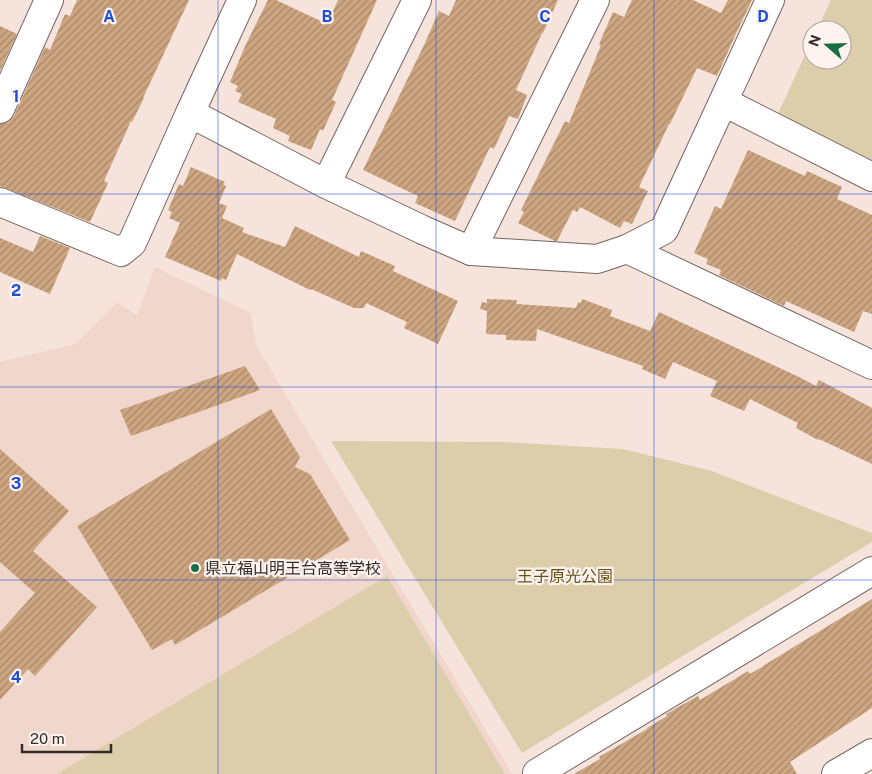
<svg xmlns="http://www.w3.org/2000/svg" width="872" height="774" viewBox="0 0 872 774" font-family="'Public Sans','Noto Sans JP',sans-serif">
<defs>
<pattern id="building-hatch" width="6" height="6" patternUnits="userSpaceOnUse" patternTransform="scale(1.25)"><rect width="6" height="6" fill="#cda681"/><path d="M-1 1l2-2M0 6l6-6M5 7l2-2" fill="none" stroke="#a7876a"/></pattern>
</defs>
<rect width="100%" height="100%" fill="#f6e4dc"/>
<polygon fill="#f0d6cb" points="155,267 251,313 256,345 512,774 0,774 0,362 75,344 117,302 137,315"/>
<g fill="#ddceab">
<polygon points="831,0 872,0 872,162 777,116 812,40 812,60 842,60 842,30 817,30"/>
<polygon points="331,441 502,442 623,449 712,471 872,533 872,542 522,753"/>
<polygon points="387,576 505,774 57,774"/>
</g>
<g fill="url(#building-hatch)">
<polygon points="77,0 189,0 143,98 144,98 132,122 131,121 104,181 108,183 90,222 0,186 0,124 9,122 14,116 45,47 50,50 65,14 70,16"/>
<polygon points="268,0 276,0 327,24 338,0 377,0 332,100 336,102 323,131 320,129 311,150 288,141 290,136 273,128 276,119 238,102 242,94 235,91 238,86 230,82 246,44"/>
<polygon points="456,0 558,0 543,33 542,33 516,90 527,95 518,119 509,116 494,149 490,147 455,221 415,203 418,196 363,170 425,43 439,11 449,16"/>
<polygon points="632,0 693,0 721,13 728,0 752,0 734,38 717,76 697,68 670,124 669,124 639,187 648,191 632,224 624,221 620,228 580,207 577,212 573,210 557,241 555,241 518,223 524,212 521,210 565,121 569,123 601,45 599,44 613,12 624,17"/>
<polygon points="0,26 17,34 0,71"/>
<polygon points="748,150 805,176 807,171 842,187 837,199 872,215 872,314 863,311 854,332 786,301 784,306 719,275 721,270 706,264 708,259 694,253 715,206 721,209"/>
<polygon points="191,167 225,182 223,184 226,186 219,203 227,206 222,218 244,228 242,232 285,247 295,226 359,257 361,251 395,266 393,271 458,301 438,344 404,328 407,322 366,303 364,308 354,308 311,289 310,290 237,254 226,280 222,278 221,281 165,257 180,223 169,218 172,212 168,210 179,184 183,186"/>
<polygon points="40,236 70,248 50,294 0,272 0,238 33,252"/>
<polygon points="487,299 517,300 516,304 576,308 578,302 581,303 582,299 612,310 610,316 650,331 659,312 799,377 816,386 819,380 872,408 872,464 819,439 818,440 796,428 798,423 750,399 744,411 710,396 717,381 673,362 665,379 642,369 643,366 537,329 536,341 506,340 506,335 486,334 487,311 480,309 482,302 487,303"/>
<polygon points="245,366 260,390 131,436 120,410"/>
<polygon points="271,409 300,457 295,467 310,474 350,540 175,645 172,639 152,650 77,526"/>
<polygon points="0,449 69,511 33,551 97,607 35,676 28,669 0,700 0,632 35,593 0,562"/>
<polygon points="872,599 872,708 790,762 797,774 574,774 600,759 599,757 647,729 647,728 667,716 666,714 698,696 700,700 748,671 750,674"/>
</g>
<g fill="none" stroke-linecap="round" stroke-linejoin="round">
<g stroke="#75655f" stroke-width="30">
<g id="minor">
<polyline points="724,102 872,177"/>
<polyline points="0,109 49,0"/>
<polyline points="326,184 417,0"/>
<polyline points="0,202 121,252 132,243 190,113"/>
<polyline points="627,249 872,365"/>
<polyline points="471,251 595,0"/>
<polyline points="538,774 537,773 872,571"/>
<polyline points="836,774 872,753"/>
</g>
</g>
<g stroke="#75655f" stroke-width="30">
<polyline id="tertiary" points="242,0 190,113 326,184 423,230 471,251 597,259 627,249 664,230 770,0"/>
</g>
<use href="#minor" stroke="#fff" stroke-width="28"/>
<use href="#tertiary" stroke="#fff" stroke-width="28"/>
</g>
<path fill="none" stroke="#1d4ed8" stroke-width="1" stroke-opacity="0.55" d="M218 0V774M436 0V774M654 0V774M0 194H872M0 387H872M0 580H872"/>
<circle fill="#166e42" stroke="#fef3ee" stroke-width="2" cx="195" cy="568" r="5"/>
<g text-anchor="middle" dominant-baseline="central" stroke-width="4.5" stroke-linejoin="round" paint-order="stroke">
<g font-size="16" fill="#332c29" stroke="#fef3ee" text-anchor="start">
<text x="205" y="568">県立福山明王台高等学校</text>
</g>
<g font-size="16" fill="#665118" stroke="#fef3ee">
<text x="565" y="576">王子原光公園</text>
</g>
</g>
<g font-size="16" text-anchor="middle" font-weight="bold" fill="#1d4ed8" stroke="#fef3ee" stroke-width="4.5" stroke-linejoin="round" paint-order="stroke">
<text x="109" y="22">A</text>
<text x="327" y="22">B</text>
<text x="545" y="22">C</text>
<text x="763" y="22">D</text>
<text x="16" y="102">1</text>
<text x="16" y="296">2</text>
<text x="16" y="489">3</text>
<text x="16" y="683">4</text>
</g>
<g transform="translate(827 45) rotate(290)"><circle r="24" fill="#fef3ee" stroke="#ada39f"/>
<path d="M0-4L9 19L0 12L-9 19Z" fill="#166e42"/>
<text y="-8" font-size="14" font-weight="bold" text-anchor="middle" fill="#332c29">N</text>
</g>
<path d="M22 744v8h89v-8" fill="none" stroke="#332c29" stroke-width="2.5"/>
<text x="30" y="744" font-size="15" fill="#332c29" stroke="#fef3ee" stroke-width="4" paint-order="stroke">20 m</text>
</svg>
